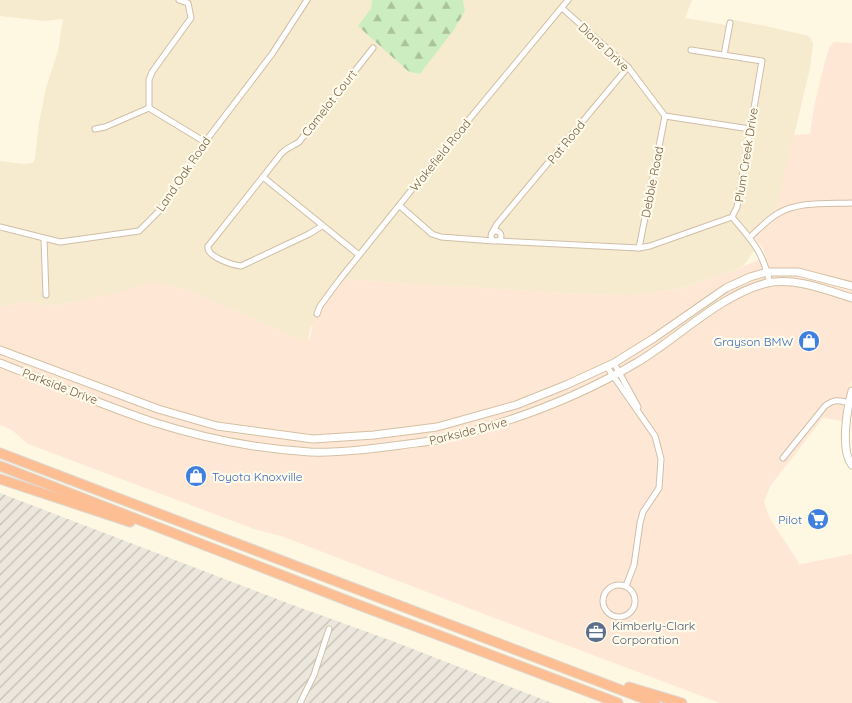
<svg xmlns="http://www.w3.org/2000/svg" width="852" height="703" viewBox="0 0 852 703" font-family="Quicksand,sans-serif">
<defs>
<pattern id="industrial-furrows" width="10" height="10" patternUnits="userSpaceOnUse" patternTransform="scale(1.25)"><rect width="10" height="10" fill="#ece7dd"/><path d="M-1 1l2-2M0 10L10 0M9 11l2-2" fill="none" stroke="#c4beb5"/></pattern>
<pattern id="forest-firs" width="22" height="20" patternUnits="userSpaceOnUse" patternTransform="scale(1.25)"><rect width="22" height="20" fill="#cbedbf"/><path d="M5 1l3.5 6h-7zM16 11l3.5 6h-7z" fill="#aac39d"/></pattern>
</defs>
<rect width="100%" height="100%" fill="#fef7e2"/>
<polygon fill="#f6eacf" points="0,0 372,0 371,9 388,52 408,72 420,74 453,31 465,11 463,0 692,0 685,18 726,25 728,19 765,26 809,36 813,43 810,68 777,207 746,237 754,251 743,266 730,272 678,289 631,295 581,294 352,280 340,275 310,329 308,340 304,341 190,291 160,283 100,297 56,305 45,306 29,301 0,307 0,161 23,164 33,163 35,159 39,123 46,88 58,51 63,19 44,21 0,16"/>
<polygon fill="#ffe7d5" points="834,42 852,43 852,380 843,409 843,421 823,418 771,485 764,501 769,517 799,563 797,565 852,554 852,703 720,703 479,612 281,536 254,529 28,444 12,430 0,425 0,307 29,301 45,306 56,305 100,297 150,283 160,283 190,291 304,341 308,340 310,337 317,305 340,275 352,280 581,294 631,295 679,289 730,272 766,257 763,249 750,233 777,207 793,135 810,134 814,107 825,61 830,46"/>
<polygon fill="url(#industrial-furrows)" points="0,493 290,604 395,642 552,703 0,703"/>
<polygon fill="url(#forest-firs)" points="372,0 463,0 465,11 453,31 420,74 409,72 358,26 371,9"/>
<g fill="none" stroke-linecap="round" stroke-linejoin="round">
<g stroke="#d0bfa8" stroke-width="7">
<g id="street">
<polyline points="562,8 628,67 665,116 750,129"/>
<polyline points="724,55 730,23"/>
<polyline points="149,108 149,80 152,72 191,18 188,3 179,0"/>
<polyline points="149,108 205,142"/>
<polyline points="95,129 105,127 149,108"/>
<polyline points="263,177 359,255"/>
<polyline points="400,206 432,234 441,237 494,241"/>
<path d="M732 217C753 242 762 250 770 283"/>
<path d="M322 226 309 234 241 266C233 265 206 257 208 246 208 246 213 240 213 240L281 154C286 148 293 146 299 142L373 48"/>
<polyline points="0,227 60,242 139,231 160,210 192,164 205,142 272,54 307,0"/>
<circle cx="496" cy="236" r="5"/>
<polyline points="492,233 497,224 628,67"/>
<path d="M750 237C759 229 767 220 777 214 798 201 828 204 852 203"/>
<polyline points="44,239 46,295"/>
<polyline points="499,241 639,248 650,246 732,217 737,207 762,61 691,50"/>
<polyline points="639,248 665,116"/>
<polyline points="317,314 320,306 340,279 442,152 568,0"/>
<polyline points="614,363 638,407"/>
<polyline points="607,367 655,436 661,459 659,488 643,512 640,523 634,565 626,586"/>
<path d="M783 458 825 406C834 399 839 400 849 403"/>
<circle cx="619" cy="601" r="16"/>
<polyline points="300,703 314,675 329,629"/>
</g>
</g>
<g stroke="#d4c1a4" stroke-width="9">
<g id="secondary">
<polyline points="0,350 158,409 217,426 313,439 374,435 437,427 516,405 566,385 614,363 654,338 726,288 750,277 767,272 798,272 852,286"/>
<path d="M0 363C51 383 102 405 153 422 203 438 258 449 310 452 340 453 371 449 401 445 414 443 428 442 441 439 510 423 575 399 636 363 677 339 721 294 767 283 795 277 826 290 852 298"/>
<path d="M852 391C847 409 840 450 852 465"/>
</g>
</g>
<g stroke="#ded9d3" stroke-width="11">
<g id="highway">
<polyline points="0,453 655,703"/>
<polyline points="0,466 351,602 618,703"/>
<polyline points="0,479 130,522"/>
<polyline points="629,687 682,703"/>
</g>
</g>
<use href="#street" stroke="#fff" stroke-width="5"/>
<use href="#secondary" stroke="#fff" stroke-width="7"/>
<use href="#highway" stroke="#fdbe93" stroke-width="9"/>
</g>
<defs>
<g id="shop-disc" transform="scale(1.125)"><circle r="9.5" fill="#3f7fe0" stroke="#fffaea"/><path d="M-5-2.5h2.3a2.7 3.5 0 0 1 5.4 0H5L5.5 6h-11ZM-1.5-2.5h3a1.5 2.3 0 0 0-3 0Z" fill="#fff"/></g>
<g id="supermarket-disc" transform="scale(1.125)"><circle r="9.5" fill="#3f7fe0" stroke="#fffaea"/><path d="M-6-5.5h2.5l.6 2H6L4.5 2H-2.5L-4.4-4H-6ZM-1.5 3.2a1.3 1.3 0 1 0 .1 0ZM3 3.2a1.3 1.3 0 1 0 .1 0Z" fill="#fff"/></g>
<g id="office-disc" transform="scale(1.125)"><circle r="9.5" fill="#5c6f8a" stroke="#fffaea"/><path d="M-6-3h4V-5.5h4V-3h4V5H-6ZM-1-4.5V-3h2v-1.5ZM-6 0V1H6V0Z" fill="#fff"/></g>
</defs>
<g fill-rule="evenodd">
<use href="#shop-disc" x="809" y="341"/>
<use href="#shop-disc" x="196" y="476"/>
<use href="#supermarket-disc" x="818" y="519"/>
<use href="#office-disc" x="596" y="632"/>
</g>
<g text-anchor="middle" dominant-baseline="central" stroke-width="4.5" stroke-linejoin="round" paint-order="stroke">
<g font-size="12" fill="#775f46" stroke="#fffaea">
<text transform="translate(604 47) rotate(43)">Diane Drive</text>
<text transform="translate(329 103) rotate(-52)">Camelot Court</text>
<text transform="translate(566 142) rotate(-51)">Pat Road</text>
<text transform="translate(440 155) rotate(-51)">Wakefield Road</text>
<text transform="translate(746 155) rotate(-81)">Plum Creek Drive</text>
<text transform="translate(183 174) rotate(-56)">Land Oak Road</text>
<text transform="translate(652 182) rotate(-79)">Debbie Road</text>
<text transform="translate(60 386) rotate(21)">Parkside Drive</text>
<text transform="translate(468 431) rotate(-14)">Parkside Drive</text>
</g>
<g font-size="12" fill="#366cbe" stroke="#fffaea" text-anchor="end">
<text x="793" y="341">Grayson BMW</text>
<text x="212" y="476" text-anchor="start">Toyota Knoxville</text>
<text x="802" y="519">Pilot</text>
</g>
<g font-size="12" fill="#4e5e75" stroke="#fffaea" text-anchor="start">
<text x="612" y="625">Kimberly-Clark<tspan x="612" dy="14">Corporation</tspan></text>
</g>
</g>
</svg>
